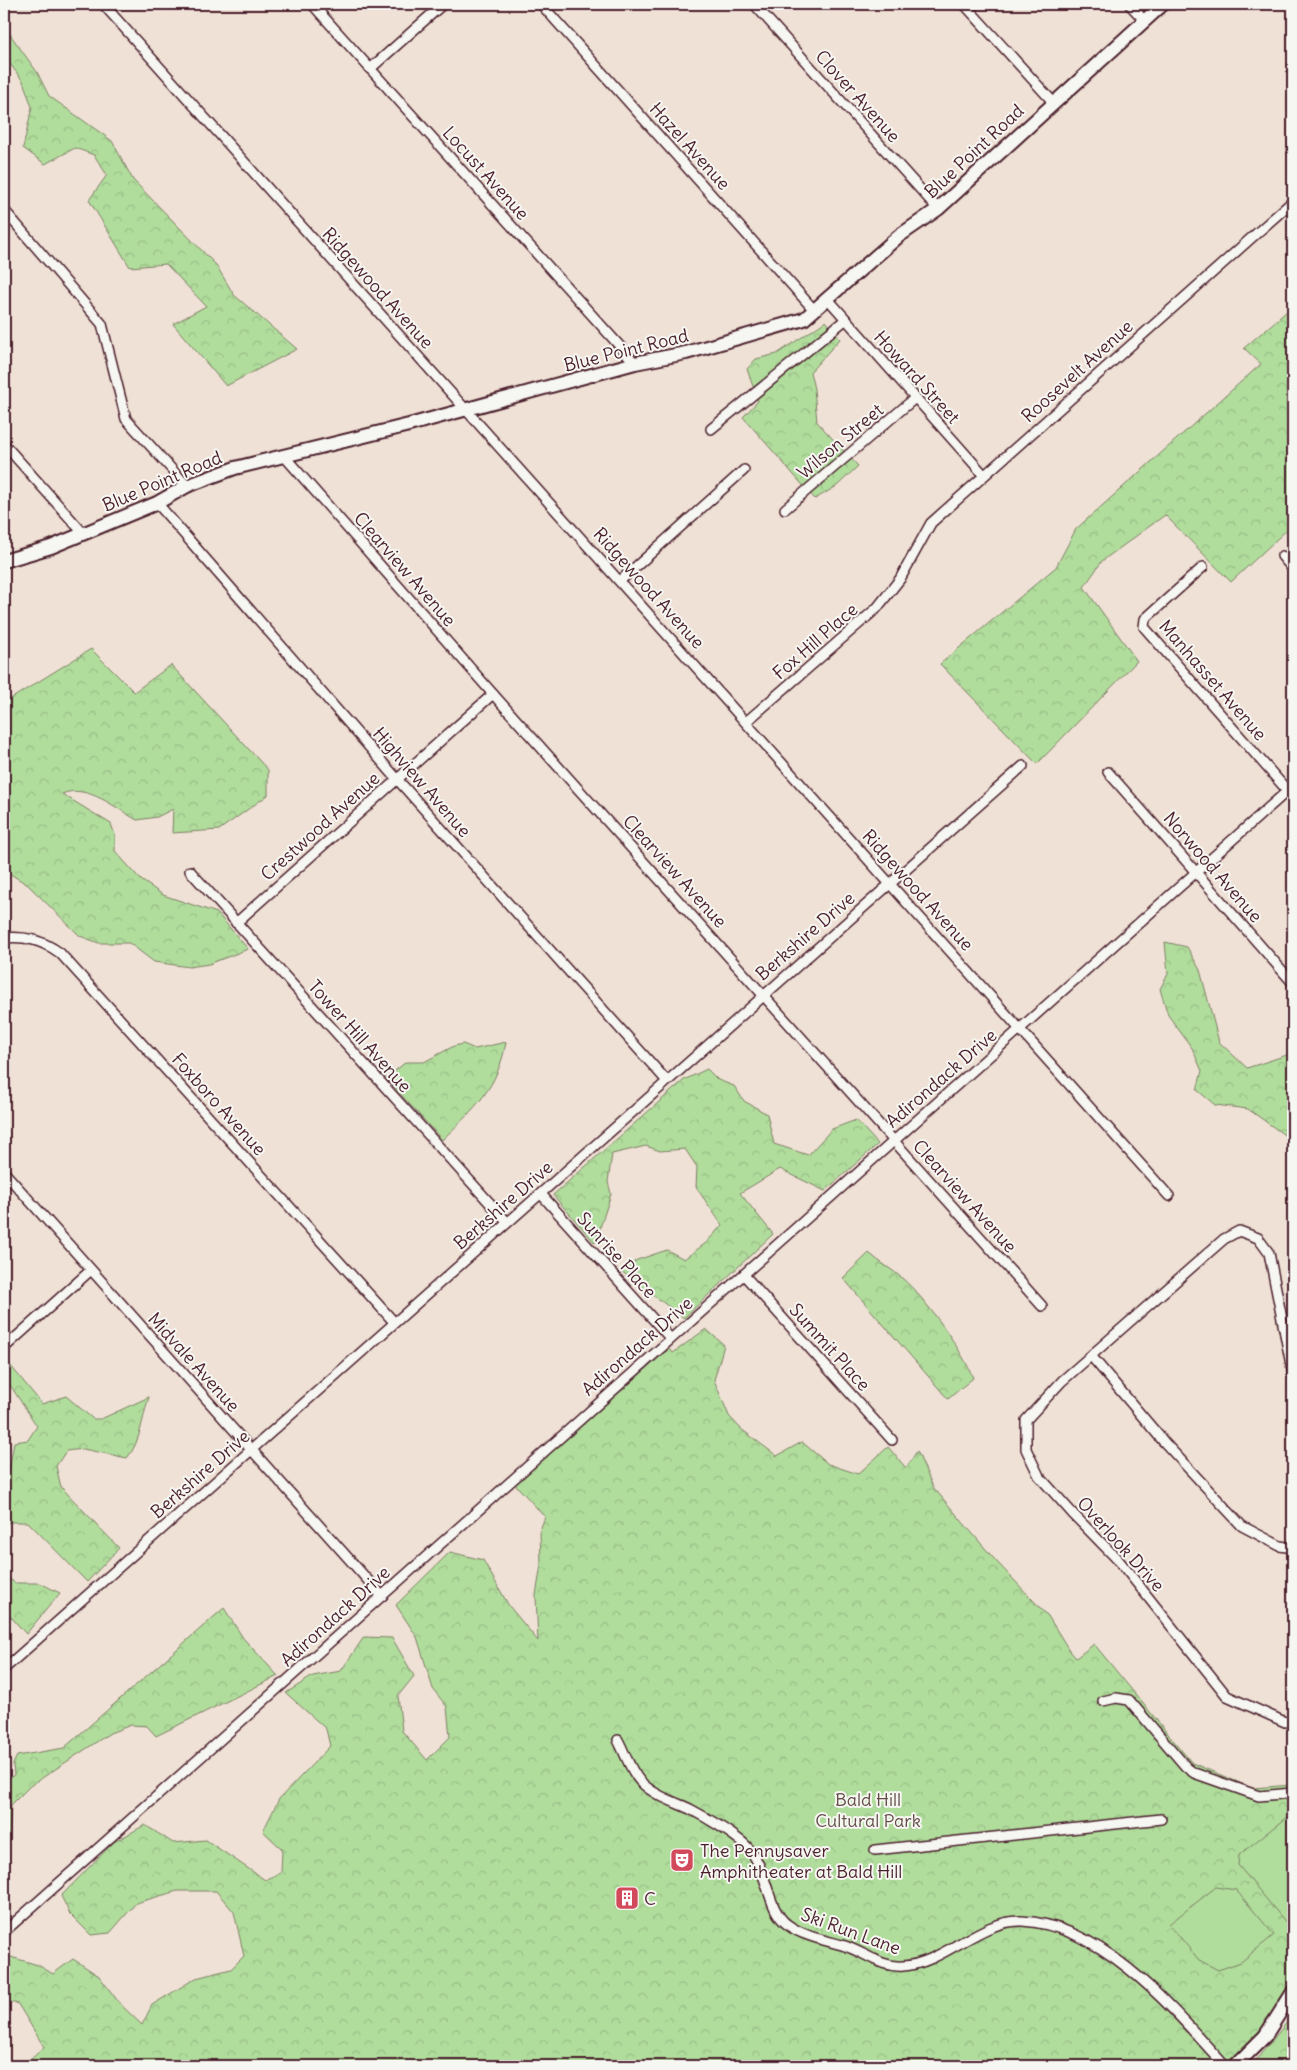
<svg xmlns="http://www.w3.org/2000/svg" width="1297" height="2070" viewBox="0 0 1297 2070" font-family="Delius,sans-serif">
<defs>
<pattern id="forest-crowns" width="20" height="18" patternUnits="userSpaceOnUse" patternTransform="scale(1.25)"><rect width="20" height="18" fill="#b0dd9c"/><path d="M2 6a3 3 0 1 1 6 0M12 15a3 3 0 1 1 6 0" fill="none" stroke="#99bd87"/></pattern>
</defs>
<rect width="100%" height="100%" fill="#efe1d5"/>
<filter id="ink" filterUnits="userSpaceOnUse"><feTurbulence type="fractalNoise" baseFrequency=".02" numOctaves="2"/><feDisplacementMap in="SourceGraphic" scale="10" xChannelSelector="R" yChannelSelector="G"/><feConvolveMatrix kernelMatrix="1 2 1 2 8 2 1 2 1" color-interpolation-filters="sRGB"/></filter>
<g filter="url(#ink)">
<g fill="url(#forest-crowns)" stroke="#7d7e64">
<polygon points="4,26 37,72 49,96 112,141 133,180 216,265 234,295 297,349 226,386 173,324 206,306 166,264 130,267 89,200 107,175 94,155 75,148 45,164 23,148 32,107 23,81 4,56"/>
<polygon points="1293,306 1293,524 1231,582 1165,515 1102,561 1084,587 1137,661 1037,764 940,664 1056,567 1076,529 1261,364 1244,348"/>
<polygon points="826,321 840,339 810,372 814,389 817,422 858,466 837,486 815,499 743,417 758,401 747,369 756,359 777,354"/>
<path d="M91 649 134 692 171 665 268 770V795L219 830 172 833 173 809 157 817 137 820C117 809 87 783 62 794L111 824 115 835V851L141 880 163 895 217 913 248 949 209 964 189 967 154 962 129 943H99L80 936 28 885 4 870V703Z"/>
<polygon points="1165,942 1187,947 1200,970 1219,1042 1247,1068 1293,1053 1293,1129 1286,1136 1248,1109 1215,1105 1197,1090 1202,1071 1192,1048 1168,1015 1160,989 1168,974"/>
<path d="M506 1042C498 1088 474 1109 442 1140L386 1078 406 1062H424L454 1046 463 1044 475 1049Z"/>
<polygon points="707,1069 718,1080 734,1086 744,1101 767,1114 774,1144 808,1155 832,1129 856,1120 878,1144 825,1191 780,1169 740,1193 773,1234 684,1318 621,1271 637,1260 667,1250 684,1259 706,1243 722,1225 696,1187 697,1167 685,1149 660,1151 646,1146 612,1154 608,1182 611,1194 595,1243 553,1195 684,1080"/>
<path d="M869 1253C880 1263 892 1269 903 1279 925 1298 963 1351 973 1378L948 1399 843 1278Z"/>
<polygon points="706,1329 724,1345 714,1380 729,1416 741,1429 777,1456 802,1442 828,1464 858,1474 888,1447 906,1468 917,1451 933,1487 995,1560 1048,1616 1069,1650 1076,1658 1094,1644 1192,1763 1252,1788 1293,1785 1293,1979 1264,2026 1245,2052 1226,2066 8,2066 27,2063 44,2047 18,2004 4,2001 4,1955 38,1965 53,1974 73,1959 99,1976 120,2004 142,2025 152,2005 196,1978 231,1969 244,1956 234,1912 216,1891 177,1891 136,1903 110,1933 91,1935 70,1914 61,1896 114,1842 145,1825 173,1843 206,1840 265,1880 281,1873 282,1849 263,1831 279,1799 330,1746 326,1729 286,1693 313,1676 341,1671 364,1637 392,1638 414,1676 398,1696 402,1731 427,1760 450,1737 447,1707 433,1689 417,1637 396,1605 450,1552 483,1560 509,1606 538,1641 536,1595 541,1565 540,1530 545,1517 515,1484 669,1349 673,1353"/>
<path d="M10 1365 42 1404 66 1396 93 1419H101L149 1397C142 1417 141 1442 127 1458L83 1449 66 1451 56 1466 61 1487 119 1548 87 1582 28 1522H9L4 1526V1474L9 1472 14 1442 28 1440 37 1426 8 1382Z"/>
<polygon points="4,1575 15,1583 40,1583 60,1593 26,1634 4,1609"/>
<polygon points="224,1608 243,1638 278,1676 156,1736 147,1726 131,1725 110,1733 30,1786 11,1805 9,1834 4,1840 4,1782 14,1775 13,1764 17,1756 64,1748"/>
<polygon points="1293,2015 1293,2066 1251,2066"/>
</g>
<g fill="#b0dd9c" stroke="#7d7e64">
<polygon points="1293,1812 1293,1921 1288,1925 1238,1865 1239,1855"/>
<polygon points="1216,1887 1236,1890 1274,1935 1241,1962 1218,1970 1199,1960 1169,1924"/>
</g>
<g fill="none" stroke-linecap="round" stroke-linejoin="round">
<g stroke="#4a1f2b" stroke-width="12">
<g id="street">
<path d="M103 4C458 402 815 798 1169 1196"/>
<polyline points="312,4 635,363"/>
<polyline points="541,4 815,311"/>
<polyline points="754,4 938,209"/>
<polyline points="964,4 1053,102"/>
<polyline points="1129,4 1144,20"/>
<polyline points="370,69 443,4"/>
<polyline points="4,210 102,324 126,419 187,486"/>
<polyline points="828,299 984,475"/>
<polyline points="711,429 845,320"/>
<polyline points="4,444 84,534"/>
<polyline points="285,457 493,694 1042,1306"/>
<polyline points="157,503 397,779 666,1080"/>
<polyline points="785,509 915,398"/>
<polyline points="1282,556 1293,569"/>
<polyline points="1203,567 1145,619 1144,627 1293,797"/>
<polyline points="621,580 744,470"/>
<polyline points="746,722 877,608 900,579 931,523 1293,201"/>
<polyline points="1108,772 1293,983"/>
<polyline points="190,871 507,1222"/>
<polyline points="236,923 493,694"/>
<path d="M4 938C25 936 42 940 60 953L394 1322"/>
<polyline points="4,1172 382,1596"/>
<polyline points="541,1194 670,1338"/>
<polyline points="744,1275 892,1440"/>
<polyline points="4,1348 91,1270"/>
<polyline points="1092,1357 1164,1442 1242,1526 1280,1546 1293,1548"/>
<polyline points="1293,1375 1269,1253 1258,1238 1239,1231 1224,1239 1062,1381 1026,1420 1026,1449 1039,1476 1073,1514 1120,1562 1227,1696 1285,1722 1293,1720"/>
<polyline points="4,1669 1023,766"/>
<polyline points="1103,1701 1116,1698 1129,1700 1186,1767 1194,1773 1259,1796 1293,1793"/>
<path d="M618 1740C625 1753 630 1770 640 1781 653 1795 672 1801 690 1809 709 1819 726 1829 742 1842 770 1865 764 1908 788 1925 803 1936 824 1940 842 1945 863 1951 881 1968 903 1966 943 1964 981 1919 1022 1921 1104 1925 1174 2010 1225 2066"/>
<polyline points="875,1850 1161,1819"/>
<polyline points="4,1932 1293,786"/>
</g>
</g>
<g stroke="#4a1f2b" stroke-width="16">
<g id="secondary">
<polyline points="4,561 51,547 157,503 187,486 235,468 409,425 635,363 686,353 804,319 899,236 938,209 1163,4"/>
<polyline points="1235,2066 1265,2036 1293,1992"/>
</g>
</g>
<use href="#street" stroke="#f6f6f2" stroke-width="9"/>
<use href="#secondary" stroke="#f6f6f2" stroke-width="12"/>
</g>
</g>
<defs>
<g id="theatre-square" transform="scale(1.25)"><rect x="-9" y="-9" width="18" height="18" rx="4" fill="#d1495b" stroke="#f6f6f2"/><path d="M-5-5.5Q0-4 5-5.5V0Q5 5 0 6Q-5 5-5 0ZM-3.3-2.5H-1v1.5H-3.3ZM1-2.5H3.3v1.5H1ZM-2.8 1Q0 5.5 2.8 1Z" fill="#fff"/></g>
<g id="building-square" transform="scale(1.25)"><rect x="-9" y="-9" width="18" height="18" rx="4" fill="#d1495b" stroke="#f6f6f2"/><path d="M-4-6H4V6H1V3H-1V6H-4ZM-2.5-4.3h1.7v1.8h-1.7ZM.8-4.3h1.7v1.8H.8ZM-2.5-1h1.7V.8h-1.7ZM.8-1h1.7V.8H.8Z" fill="#fff"/></g>
</defs>
<g fill-rule="evenodd">
<use href="#theatre-square" x="682" y="1860"/>
<use href="#building-square" x="627" y="1898"/>
</g>
<g text-anchor="middle" dominant-baseline="central" stroke-width="4" stroke-linejoin="round" paint-order="stroke">
<g font-size="18" fill="#4a1f2b" stroke="#f6f6f2">
<text transform="translate(858 96) rotate(48)">Clover Avenue</text>
<text transform="translate(690 146) rotate(48)">Hazel Avenue</text>
<text transform="translate(974 151) rotate(-43)">Blue Point Road</text>
<text transform="translate(486 173) rotate(48)">Locust Avenue</text>
<text transform="translate(378 288) rotate(48)">Ridgewood Avenue</text>
<text transform="translate(626 350) rotate(-14)">Blue Point Road</text>
<text transform="translate(1077 371) rotate(-42)">Roosevelt Avenue</text>
<text transform="translate(917 377) rotate(48)">Howard Street</text>
<text transform="translate(840 441) rotate(-40)">Wilson Street</text>
<text transform="translate(162 481) rotate(-23)">Blue Point Road</text>
<text transform="translate(405 569) rotate(49)">Clearview Avenue</text>
<text transform="translate(649 588) rotate(48)">Ridgewood Avenue</text>
<text transform="translate(815 641) rotate(-41)">Fox Hill Place</text>
<text transform="translate(1213 680) rotate(49)">Manhasset Avenue</text>
<text transform="translate(422 782) rotate(49)">Highview Avenue</text>
<text transform="translate(320 826) rotate(-42)">Crestwood Avenue</text>
<text transform="translate(1213 867) rotate(49)">Norwood Avenue</text>
<text transform="translate(675 871) rotate(48)">Clearview Avenue</text>
<text transform="translate(918 890) rotate(48)">Ridgewood Avenue</text>
<text transform="translate(805 936) rotate(-41)">Berkshire Drive</text>
<text transform="translate(360 1036) rotate(48)">Tower Hill Avenue</text>
<text transform="translate(941 1078) rotate(-41)">Adirondack Drive</text>
<text transform="translate(219 1104) rotate(48)">Foxboro Avenue</text>
<text transform="translate(965 1196) rotate(48)">Clearview Avenue</text>
<text transform="translate(503 1205) rotate(-41)">Berkshire Drive</text>
<text transform="translate(617 1255) rotate(48)">Sunrise Place</text>
<text transform="translate(637 1346) rotate(-41)">Adirondack Drive</text>
<text transform="translate(830 1347) rotate(48)">Summit Place</text>
<text transform="translate(194 1362) rotate(48)">Midvale Avenue</text>
<text transform="translate(200 1474) rotate(-41)">Berkshire Drive</text>
<text transform="translate(1121 1544) rotate(48)">Overlook Drive</text>
<text transform="translate(335 1616) rotate(-42)">Adirondack Drive</text>
<text transform="translate(851 1931) rotate(20)">Ski Run Lane</text>
</g>
<g font-size="18" fill="#644e47" stroke="#f6f6f2">
<text x="868" y="1799">Bald Hill<tspan x="868" dy="21">Cultural Park</tspan></text>
</g>
<g font-size="18" fill="#4a1f2b" stroke="#f6f6f2" text-anchor="start">
<text x="700" y="1850">The Pennysaver<tspan x="700" dy="21">Amphitheater at Bald Hill</tspan></text>
<text x="644" y="1898">C</text>
</g>
</g>
<rect width="1297" height="2070" fill="none" stroke="#f6f6f2" stroke-width="20"/>
<rect x="10" y="10" width="1277" height="2050" fill="none" stroke="#4a1f2b" stroke-width="2" filter="url(#ink)"/>
</svg>
